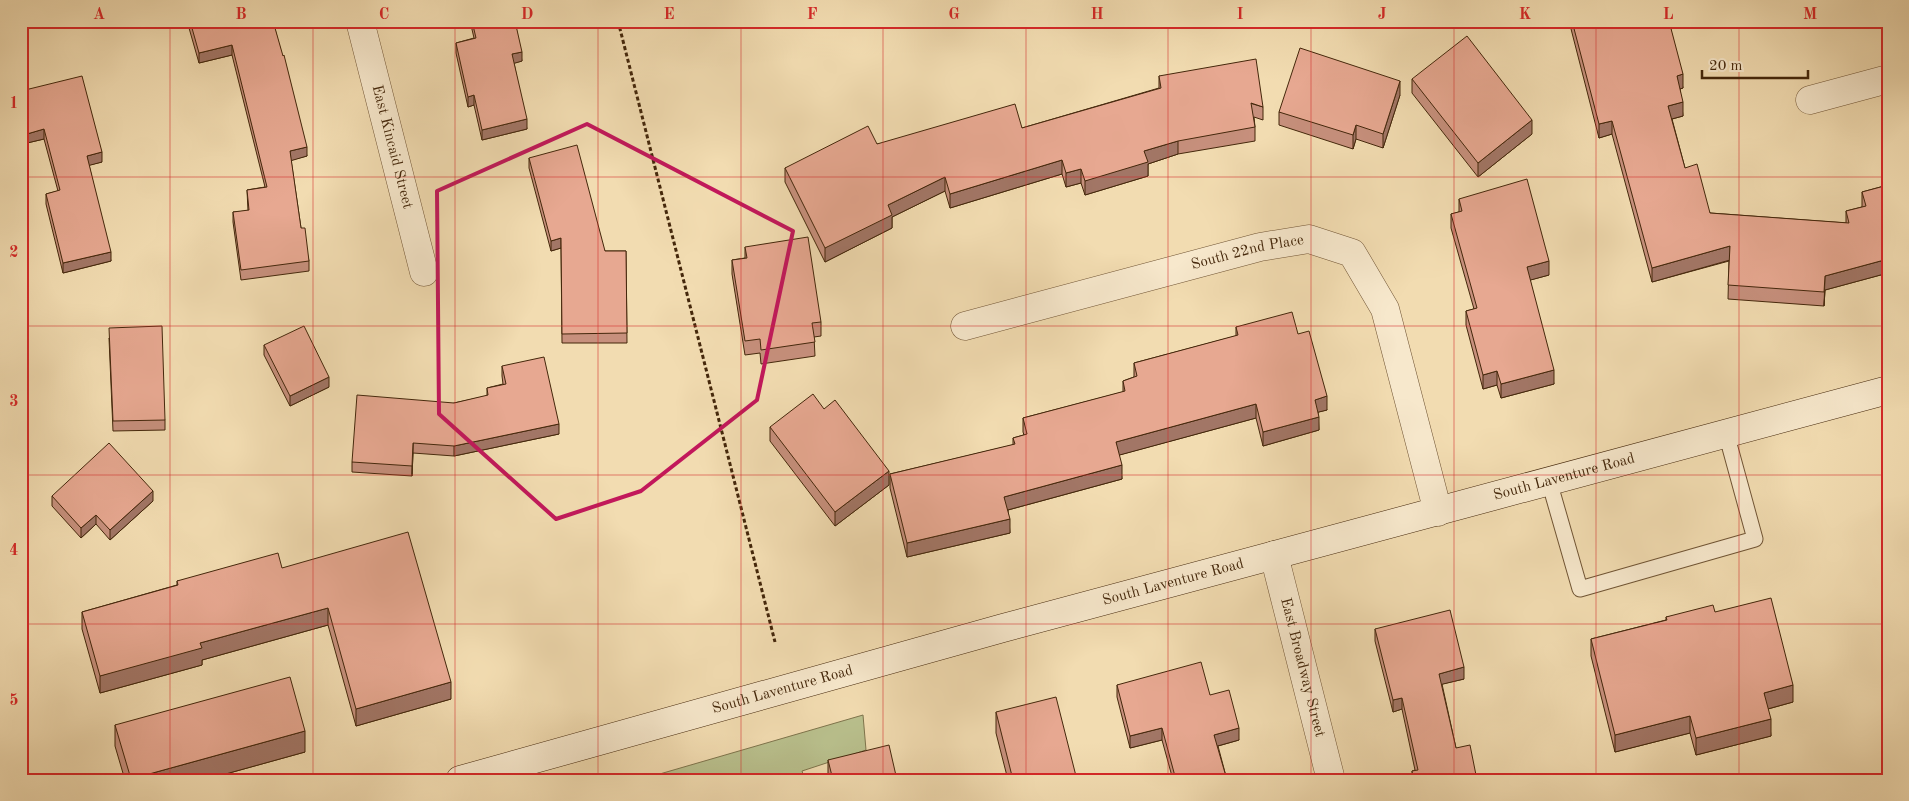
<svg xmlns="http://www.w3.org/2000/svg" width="1909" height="801" viewBox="0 0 1909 801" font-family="'Old Standard TT',serif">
<rect width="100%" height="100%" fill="#f2dcb1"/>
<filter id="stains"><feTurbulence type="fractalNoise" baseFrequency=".004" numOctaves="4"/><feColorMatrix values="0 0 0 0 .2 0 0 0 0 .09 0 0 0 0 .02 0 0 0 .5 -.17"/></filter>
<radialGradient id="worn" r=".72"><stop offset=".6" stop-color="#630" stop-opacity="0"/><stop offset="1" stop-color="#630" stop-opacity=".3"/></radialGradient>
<polygon fill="#b9c08d" stroke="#7e744c" points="863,715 866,750 802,771 805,780 639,780"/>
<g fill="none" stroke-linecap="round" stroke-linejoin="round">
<g stroke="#705434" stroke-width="17">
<polyline id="lane" points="1549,481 1580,589 1755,539 1726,433"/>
</g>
<g stroke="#705434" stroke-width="29">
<g id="street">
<path id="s1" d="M360 21 424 272"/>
<polyline points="1810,100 1888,79"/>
<path id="s2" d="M965 326 1260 247 1309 239 1352 253 1385 309 1438 512"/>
<path id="s3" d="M1274 555 1331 780"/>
</g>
</g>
<g stroke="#44270b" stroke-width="29">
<g id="secondary">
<path id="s4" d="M460 780 1003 628 1888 390"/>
</g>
</g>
<polyline stroke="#44270b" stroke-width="3" stroke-dasharray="4 2.5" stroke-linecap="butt" points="618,21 775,642"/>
<use href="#lane" stroke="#f7e8cc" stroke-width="15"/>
<use href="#street" stroke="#f7e8cc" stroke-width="28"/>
<use href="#secondary" stroke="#f7e8cc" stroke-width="28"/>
</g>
<g fill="#c7907d" stroke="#44270b">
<polygon points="187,21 273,21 307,156 291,160 301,228 309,261 309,271 241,280 233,222 233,212 248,211 247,190 265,187 232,55 199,63"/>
<polygon points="470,21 515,21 522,61 514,63 527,129 482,140 474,105 468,107 456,53 456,43 474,38"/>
<polygon points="1570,21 1669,21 1683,88 1680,89 1683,116 1672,119 1685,168 1710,213 1846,223 1846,211 1862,207 1862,192 1888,185 1888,273 1825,290 1824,306 1728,299 1729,261 1652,282 1612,134 1599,138 1570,25"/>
<polygon points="1159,76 1263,107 1263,120 1254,117 1255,127 1255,141 1178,154 1148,164 1148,176 1085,195 1081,183 1066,187 1062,174 950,208 945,191 892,217 892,228 825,262 785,182 785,168 877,144 1022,128 1159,88"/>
<polygon points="1412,79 1532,134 1478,177 1412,93"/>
<polygon points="21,91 102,162 89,165 111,261 63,273 46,204 46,194 58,191 44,139 27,143 21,123"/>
<polygon points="1400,95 1383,148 1356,139 1353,149 1279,125 1279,112"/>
<polygon points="529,158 605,251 626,251 627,343 562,343 561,248 551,251 529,168"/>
<polygon points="1459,199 1549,275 1530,280 1554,384 1501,398 1497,385 1483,389 1466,325 1466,311 1474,309 1451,228 1451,214 1459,212"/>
<polygon points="745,247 821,322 821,336 814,337 815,356 761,364 760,353 745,355 732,274 732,260 745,258"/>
<polygon points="1236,327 1298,334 1327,410 1318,412 1319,430 1263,446 1256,418 1119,455 1122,479 1008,510 1010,533 907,557 890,488 890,474 1013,445 1013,438 1024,435 1023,432 1023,418 1123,392 1123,381 1134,377 1134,363 1236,336"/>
<polygon points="109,338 165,420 165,430 113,431"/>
<polygon points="264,345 329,387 290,406 264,355"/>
<polygon points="502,366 559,434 454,456 413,453 412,476 352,472 352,462 454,403 487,396 487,388 503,384 502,376"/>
<polygon points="770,427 889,485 835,526 770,441"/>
<polygon points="52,496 153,501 110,540 96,524 81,538 52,506"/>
<polygon points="282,568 451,699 356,726 328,625 202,660 202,665 100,693 82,629 82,612 177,585 177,581"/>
<polygon points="1715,612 1793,702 1768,709 1771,736 1696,755 1690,733 1615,752 1591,656 1591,639 1666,620 1666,617"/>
<polygon points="1375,629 1464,679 1442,684 1456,748 1477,780 1412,780 1412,771 1415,770 1402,709 1393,712 1375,641"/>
<polygon points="1117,685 1210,695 1239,740 1218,746 1227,780 1173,780 1162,740 1130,748 1117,697"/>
<polygon points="996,712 1077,780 1008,780 996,733"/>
<polygon points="115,725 305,752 204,780 125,780 115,746"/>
<polygon points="828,760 897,780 828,780"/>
</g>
<g fill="#a27666" stroke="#44270b">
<polygon points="232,45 232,55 199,63 199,53"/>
<polygon points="522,52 522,61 512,64 512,54"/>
<polygon points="1683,74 1683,88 1677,90 1677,76"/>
<polygon points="1400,81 1400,95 1383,148 1383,134"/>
<polygon points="474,95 474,105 468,107 468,97"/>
<polygon points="1683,102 1683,116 1668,120 1668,106"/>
<polygon points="527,119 527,129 482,140 482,130"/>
<polygon points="1532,120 1532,134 1478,177 1478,163"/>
<polygon points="1612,121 1612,134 1599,138 1599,124"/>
<polygon points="1356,125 1356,139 1353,149 1353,135"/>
<polygon points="44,129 44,139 27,143 27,134"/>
<polygon points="1178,141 1178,154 1148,164 1148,176 1085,195 1085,181 1144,151"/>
<polygon points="307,147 307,156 290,161 290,151"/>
<polygon points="102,152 102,162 87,166 87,156"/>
<polygon points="1062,160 1062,174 950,208 950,194"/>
<polygon points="1081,169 1081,183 1066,187 1066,173"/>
<polygon points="945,177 945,191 892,217 892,228 825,262 825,248 888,205"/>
<polygon points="561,238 561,248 551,251 551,241"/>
<polygon points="1730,246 1730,260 1652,282 1652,268"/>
<polygon points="111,252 111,261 63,273 63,263"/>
<polygon points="1888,259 1888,273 1825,290 1824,306 1825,276"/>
<polygon points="1549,261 1549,275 1527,281 1527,267"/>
<polygon points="1554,370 1554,384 1501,398 1501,384"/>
<polygon points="1497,371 1497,385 1483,389 1483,375"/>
<polygon points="329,377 329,387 290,406 290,396"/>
<polygon points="1327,396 1327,410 1315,413 1315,400"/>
<polygon points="1256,404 1256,418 1116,456 1116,442"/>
<polygon points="1319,417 1319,430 1263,446 1263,432"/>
<polygon points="559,424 559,434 454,456 454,446"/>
<polygon points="413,443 413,453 412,476 412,466"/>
<polygon points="1122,465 1122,479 1004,511 1004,497"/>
<polygon points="889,471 889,485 835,526 835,512"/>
<polygon points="153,491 153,501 110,540 110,530"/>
<polygon points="96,515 96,524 81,538 81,528"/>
<polygon points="1010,519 1010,533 907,557 907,543"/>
<polygon points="328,608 328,625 202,660 202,665 100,693 100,676 200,643"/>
<polygon points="1464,667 1464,679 1439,685 1439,674"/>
<polygon points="451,682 451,699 356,726 356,709"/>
<polygon points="1793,685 1793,702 1764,710 1764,693"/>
<polygon points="1402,698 1402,709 1393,712 1393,700"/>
<polygon points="1690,716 1690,733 1615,752 1615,735"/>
<polygon points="1771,719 1771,736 1696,755 1696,738"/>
<polygon points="1162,728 1162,740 1130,748 1130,736"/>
<polygon points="1239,728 1239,740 1214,747 1214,735"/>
<polygon points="305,731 305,752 204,780 131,780 131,779"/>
</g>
<g fill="#e7a891" stroke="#44270b">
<polygon points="190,21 273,21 283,56 284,55 307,147 290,151 301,228 305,228 309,261 241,270 233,212 249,210 247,190 267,187 232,45 199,53"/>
<polygon points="472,21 515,21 522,52 512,54 527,119 482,130 474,95 468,97 456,43 476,38"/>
<polygon points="1572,21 1669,21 1683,74 1677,76 1683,102 1668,106 1685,168 1697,164 1710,213 1849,223 1846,211 1866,206 1862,192 1888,185 1888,259 1825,276 1824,292 1728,285 1730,246 1652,268 1612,121 1599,124"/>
<polygon points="1467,36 1532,120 1478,163 1412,79"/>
<polygon points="1300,48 1400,81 1383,134 1356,125 1353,135 1279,112"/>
<polygon points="1256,59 1263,107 1251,103 1255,127 1178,141 1144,151 1148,162 1085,181 1081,169 1066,173 1062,160 950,194 945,177 888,205 892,215 825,248 785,168 868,126 877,144 1015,104 1022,128 1161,88 1159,76"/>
<polygon points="82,76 102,152 87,156 111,252 63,263 46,194 60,190 44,129 27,134 21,113 21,91"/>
<polygon points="577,145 605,251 626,251 627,333 562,334 561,238 551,241 529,158"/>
<polygon points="1527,179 1549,261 1527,267 1554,370 1501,384 1497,371 1483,375 1466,311 1477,308 1451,214 1462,211 1459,199"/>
<polygon points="808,237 821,322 812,323 815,342 761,350 760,339 745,341 732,260 747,258 745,247"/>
<polygon points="1292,312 1298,334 1309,331 1327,396 1315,400 1319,417 1263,432 1256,404 1116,442 1122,465 1004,497 1010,519 907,543 890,474 1015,444 1013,438 1027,434 1023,418 1125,391 1123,381 1137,376 1134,363 1238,335 1236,327"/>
<polygon points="162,326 165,420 113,421 109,328"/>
<polygon points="304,326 329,377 290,396 264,345"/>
<polygon points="544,357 559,424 454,446 413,443 412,466 352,462 357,395 454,403 488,395 487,388 506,384 502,366"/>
<polygon points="813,394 824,409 835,400 889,471 835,512 770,427"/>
<polygon points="109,443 153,491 110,530 96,515 81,528 52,496"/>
<polygon points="408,532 451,682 356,709 328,608 200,643 202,648 100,676 82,612 178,585 177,581 278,553 282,568"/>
<polygon points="1771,598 1793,685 1764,693 1771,719 1696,738 1690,716 1615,735 1591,639 1667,620 1666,617 1713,605 1715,612"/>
<polygon points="1450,610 1464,667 1439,674 1456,748 1470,745 1477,780 1414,780 1412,771 1418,770 1402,698 1393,700 1375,629"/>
<polygon points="1201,662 1210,695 1229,690 1239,728 1214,735 1227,780 1176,780 1162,728 1130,736 1117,685"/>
<polygon points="290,677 305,731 131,779 115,725"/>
<polygon points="1056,697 1077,780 1013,780 996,712"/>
<polygon points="889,745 897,780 833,780 828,760"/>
</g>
<path fill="none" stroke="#c2185b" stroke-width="4" stroke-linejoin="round" d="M587 124 793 231 757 400 641 491 556 519 439 414 437 191Z"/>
<path fill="none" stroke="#d62828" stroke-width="1" stroke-opacity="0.55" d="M170 21V780M313 21V780M455 21V780M598 21V780M741 21V780M883 21V780M1026 21V780M1168 21V780M1311 21V780M1454 21V780M1596 21V780M1739 21V780M21 177H1888M21 326H1888M21 475H1888M21 624H1888"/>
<g text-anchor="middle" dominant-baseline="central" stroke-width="4" stroke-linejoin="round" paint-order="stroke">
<g font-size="15" fill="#44270b" stroke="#f7e8cc">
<text stroke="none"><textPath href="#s1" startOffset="130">East Kincaid Street</textPath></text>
<text stroke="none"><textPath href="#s2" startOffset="292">South 22nd Place</textPath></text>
<text stroke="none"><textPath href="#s4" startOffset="1145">South Laventure Road</textPath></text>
<text stroke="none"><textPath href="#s4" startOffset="740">South Laventure Road</textPath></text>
<text stroke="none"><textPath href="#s3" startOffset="116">East Broadway Street</textPath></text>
<text stroke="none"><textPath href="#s4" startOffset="335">South Laventure Road</textPath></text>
</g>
</g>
<rect width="1909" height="801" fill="none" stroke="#f2dcb1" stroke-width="55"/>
<path d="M1702 70v8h106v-8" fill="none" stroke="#44270b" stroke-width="2.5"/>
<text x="1709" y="70" font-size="15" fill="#44270b" stroke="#f7e8cc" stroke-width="4" paint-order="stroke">20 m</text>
<rect x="28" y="28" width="1854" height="746" fill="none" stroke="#d62828" stroke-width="2"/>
<g font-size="16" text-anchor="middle" font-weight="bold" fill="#d62828">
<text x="99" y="19">A</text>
<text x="241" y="19">B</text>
<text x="384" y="19">C</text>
<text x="527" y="19">D</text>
<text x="669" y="19">E</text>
<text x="812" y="19">F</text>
<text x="954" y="19">G</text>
<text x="1097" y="19">H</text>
<text x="1240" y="19">I</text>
<text x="1382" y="19">J</text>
<text x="1525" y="19">K</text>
<text x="1668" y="19">L</text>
<text x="1810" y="19">M</text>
<text x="14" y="108">1</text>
<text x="14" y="257">2</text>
<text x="14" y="406">3</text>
<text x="14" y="555">4</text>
<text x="14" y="705">5</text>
</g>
<rect width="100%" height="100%" filter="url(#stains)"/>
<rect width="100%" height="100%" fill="url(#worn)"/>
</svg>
